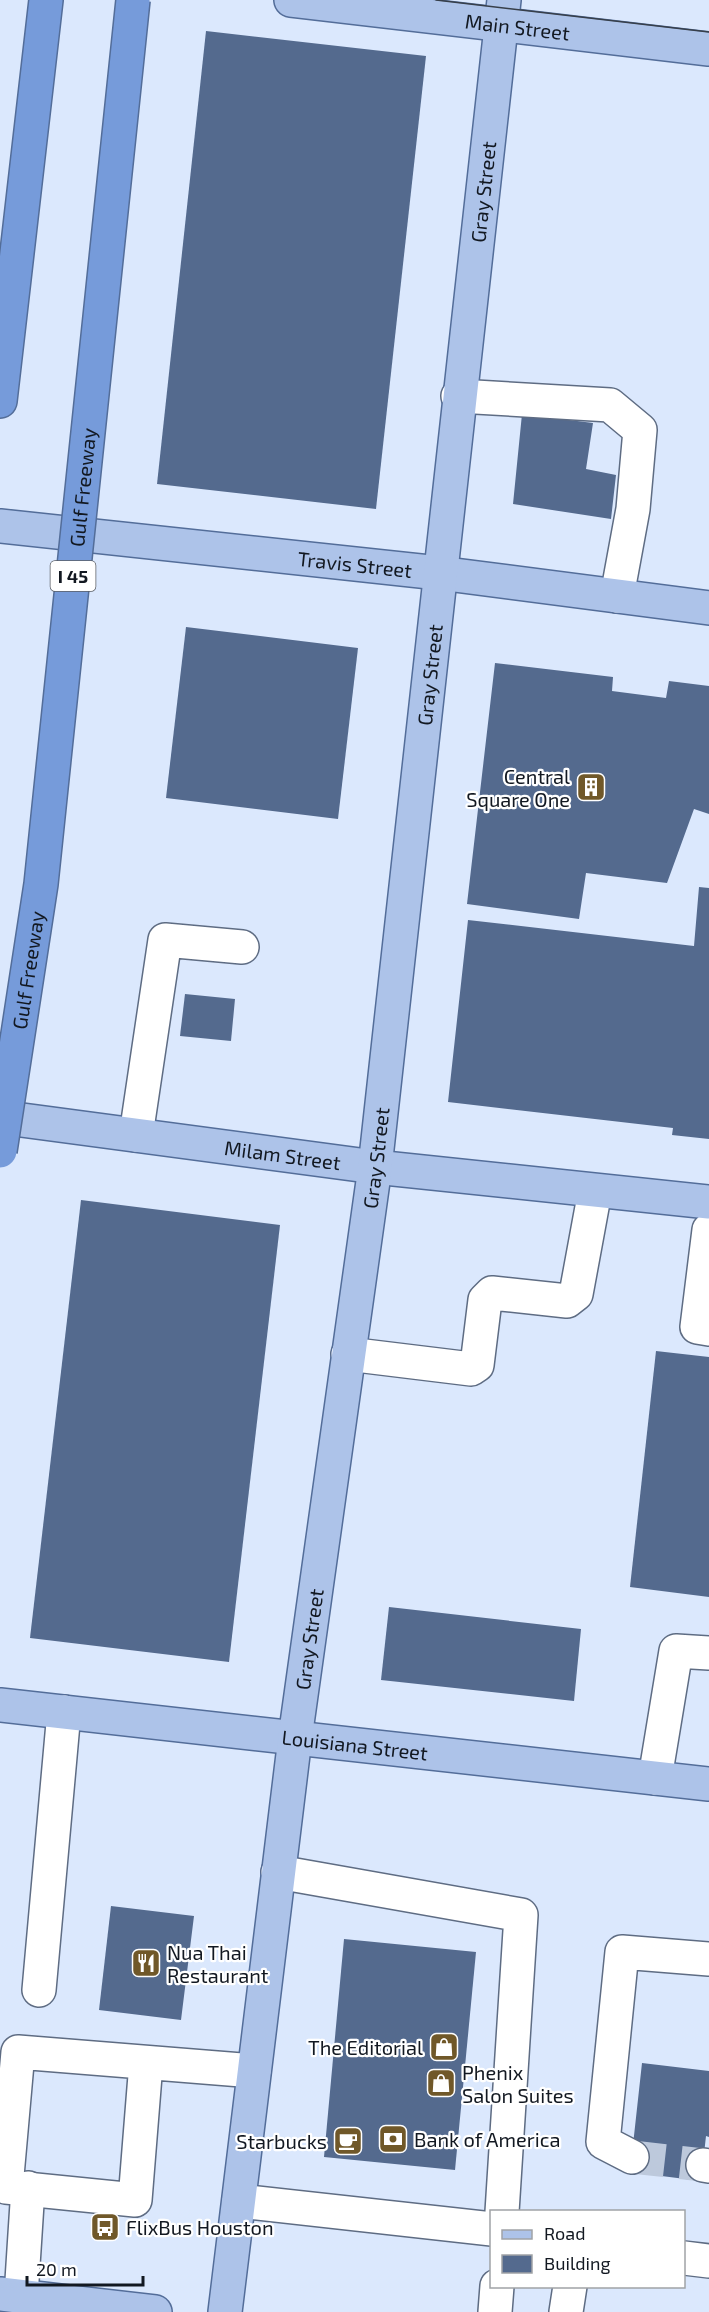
<svg xmlns="http://www.w3.org/2000/svg" width="709" height="2312" viewBox="0 0 709 2312" font-family="'Exo 2',sans-serif">
<rect width="100%" height="100%" fill="#dbe8fd"/>
<g fill="#546a8e">
<polygon points="206,31 426,56 376,509 157,484"/>
<polygon points="522,414 593,423 586,469 616,475 611,519 513,504"/>
<polygon points="186,627 358,648 338,819 166,798"/>
<polygon points="495,663 613,677 612,691 666,698 669,681 709,686 709,814 694,809 667,883 586,873 579,919 467,904"/>
<polygon points="699,887 709,888 709,1139 672,1135 673,1128 448,1102 468,920 694,946"/>
<polygon points="185,994 235,999 231,1041 180,1036"/>
<polygon points="81,1200 280,1225 229,1662 30,1638"/>
<polygon points="656,1351 709,1357 709,1597 630,1587"/>
<polygon points="389,1607 581,1629 574,1701 381,1680"/>
<polygon points="111,1906 194,1916 181,2020 99,2010"/>
<polygon points="344,1939 476,1952 455,2170 324,2157"/>
<polygon points="642,2063 709,2071 709,2137 706,2136 701,2181 630,2172"/>
</g>
<g fill="none" stroke-linecap="round" stroke-linejoin="round">
<polyline stroke="#bdc9dc" stroke-width="33" stroke-dasharray="33 16" stroke-linecap="butt" points="632,2157 703,2165"/>
<g stroke="#5e6c83" stroke-width="36">
<g id="minor">
<polyline points="458,396 610,405 640,430 633,509 617,596"/>
<polyline points="136,1135 165,940 242,947"/>
<polyline points="709,1230 697,1327 709,1329"/>
<polyline points="348,1354 471,1369 477,1365 485,1300 492,1293 567,1301 576,1294 595,1191"/>
<polyline points="655,1778 676,1651 709,1653"/>
<polyline points="278,1872 521,1915 502,2212"/>
<polyline points="39,1990 64,1712"/>
<polyline points="146,2063 135,2200 6,2187 18,2052 254,2071"/>
<polyline points="632,2157 603,2142 622,1952 709,1959"/>
<polyline points="703,2165 709,2166"/>
<polyline points="239,2201 492,2229"/>
<polyline points="684,2258 709,2261"/>
<polyline points="21,2296 28,2188"/>
<polyline points="495,2312 497,2286"/>
<polyline points="566,2312 570,2286"/>
</g>
</g>
<g stroke="#536d99" stroke-width="36">
<g id="major">
<path id="s1" d="M291 0 709 49"/>
<path id="s2" d="M0 526 439 573 709 608"/>
<path id="s3" d="M0 1117 375 1167 709 1202"/>
<path id="s4" d="M0 1705 709 1784"/>
<polyline points="0,2294 155,2312"/>
<path id="s5" d="M225 2312 295 1738 375 1167 504 0"/>
</g>
</g>
<g stroke="#536d99" stroke-width="36">
<polyline id="highway" points="0,401 46,0"/>
</g>
<use href="#minor" stroke="#fff" stroke-width="33"/>
<use href="#major" stroke="#adc3e9" stroke-width="33"/>
<use href="#highway" stroke="#769bda" stroke-width="33"/>
<polyline stroke="#373f4a" stroke-width="1.5" points="436,0 709,32"/>
<g stroke="#536d99" stroke-width="36" stroke-linecap="butt">
<g id="highway-bridge">
<path id="s6" d="M0 1151 41 884 133 0"/>
</g>
</g>
<use href="#highway-bridge" stroke="#769bda" stroke-width="33"/>
</g>
<defs>
<g id="building-square" transform="scale(1.5)"><rect x="-9" y="-9" width="18" height="18" rx="4" fill="#705829" stroke="#fff"/><path d="M-4-6H4V6H1V3H-1V6H-4ZM-2.5-4.3h1.7v1.8h-1.7ZM.8-4.3h1.7v1.8H.8ZM-2.5-1h1.7V.8h-1.7ZM.8-1h1.7V.8H.8Z" fill="#fff"/></g>
<g id="restaurant-square" transform="scale(1.5)"><rect x="-9" y="-9" width="18" height="18" rx="4" fill="#705829" stroke="#fff"/><path d="M-5-6h1v4h1v-4h1v4h1v-4h1v5L-1.5 .5V6h-2V.5L-5-1ZM5-6V6H3V1.5H1.5Q1.5-4 5-6Z" fill="#fff"/></g>
<g id="shop-square" transform="scale(1.5)"><rect x="-9" y="-9" width="18" height="18" rx="4" fill="#705829" stroke="#fff"/><path d="M-5-2.5h2.3a2.7 3.5 0 0 1 5.4 0H5L5.5 6h-11ZM-1.5-2.5h3a1.5 2.3 0 0 0-3 0Z" fill="#fff"/></g>
<g id="bank-square" transform="scale(1.5)"><rect x="-9" y="-9" width="18" height="18" rx="4" fill="#705829" stroke="#fff"/><path d="M-6-4H6V4H-6ZM0-2.3a2.3 2.3 0 1 0 0 4.6a2.3 2.3 0 1 0 0-4.6Z" fill="#fff"/></g>
<g id="cafe-square" transform="scale(1.5)"><rect x="-9" y="-9" width="18" height="18" rx="4" fill="#705829" stroke="#fff"/><path d="M-5.5-4.5H6V0H3Q3 3.5 0 3.5H-2.5Q-5.5 3.5-5.5 0ZM3-3.2v2h1.7v-2ZM-6 4.5H4V6H-6Z" fill="#fff"/></g>
<g id="bus-square" transform="scale(1.5)"><rect x="-9" y="-9" width="18" height="18" rx="4" fill="#705829" stroke="#fff"/><path d="M-5-6H5V4H4V6H2V4H-2V6H-4V4H-5ZM-3.5-4V0h7V-4ZM-3.5 1.2v1.5H-2V1.2ZM2 1.2v1.5H3.5V1.2Z" fill="#fff"/></g>
</defs>
<g fill-rule="evenodd">
<use href="#building-square" x="591" y="787"/>
<use href="#restaurant-square" x="146" y="1963"/>
<use href="#shop-square" x="444" y="2047"/>
<use href="#shop-square" x="441" y="2083"/>
<use href="#bank-square" x="393" y="2139"/>
<use href="#cafe-square" x="348" y="2141"/>
<use href="#bus-square" x="105" y="2227"/>
</g>
<g text-anchor="middle" dominant-baseline="central" stroke-width="4.5" stroke-linejoin="round" paint-order="stroke">
<rect fill="#fff" stroke="#595d64" stroke-width="1.5" x="50.5" y="561" width="45" height="30" rx="4.5"/>
<g font-size="18" font-weight="bold" fill="#121821">
<text x="73" y="576">I 45</text>
</g>
<g font-size="20" fill="#121821" stroke="#fff">
<text stroke="none"><textPath href="#s1" startOffset="228">Main Street</textPath></text>
<text stroke="none"><textPath href="#s5" startOffset="2136">Gray Street</textPath></text>
<text stroke="none"><textPath href="#s6" startOffset="669">Gulf Freeway</textPath></text>
<text stroke="none"><textPath href="#s2" startOffset="357">Travis Street</textPath></text>
<text stroke="none"><textPath href="#s5" startOffset="1650">Gray Street</textPath></text>
<text stroke="none"><textPath href="#s6" startOffset="183">Gulf Freeway</textPath></text>
<text stroke="none"><textPath href="#s3" startOffset="285">Milam Street</textPath></text>
<text stroke="none"><textPath href="#s5" startOffset="1164">Gray Street</textPath></text>
<text stroke="none"><textPath href="#s5" startOffset="678">Gray Street</textPath></text>
<text stroke="none"><textPath href="#s4" startOffset="357">Louisiana Street</textPath></text>
</g>
<g font-size="20" fill="#121821" stroke="#fff" text-anchor="start">
<text x="570" y="776" text-anchor="end">Central<tspan x="570" dy="23">Square One</tspan></text>
<text x="167" y="1952">Nua Thai<tspan x="167" dy="23">Restaurant</tspan></text>
<text x="423" y="2047" text-anchor="end">The Editorial</text>
<text x="462" y="2072">Phenix<tspan x="462" dy="23">Salon Suites</tspan></text>
<text x="414" y="2139">Bank of America</text>
<text x="327" y="2141" text-anchor="end">Starbucks</text>
<text x="126" y="2227">FlixBus Houston</text>
</g>
</g>
<rect x="490" y="2210" width="195" height="78" fill="#ffffff" stroke="#a0a3a6" stroke-width="1.5"/>
<rect x="502" y="2230" width="30" height="9" fill="#adc3e9" stroke="#a0a3a6" stroke-width="1.5"/>
<text x="544" y="2240" font-size="18" fill="#121821">Road</text>
<rect x="502" y="2255" width="30" height="18" fill="#546a8e" stroke="#a0a3a6" stroke-width="1.5"/>
<text x="544" y="2270" font-size="18" fill="#121821">Building</text>
<path d="M27 2276v9h116v-9" fill="none" stroke="#121821" stroke-width="3"/>
<text x="36" y="2276" font-size="18" fill="#121821" stroke="#ffffff" stroke-width="4.5" paint-order="stroke">20 m</text>
</svg>
